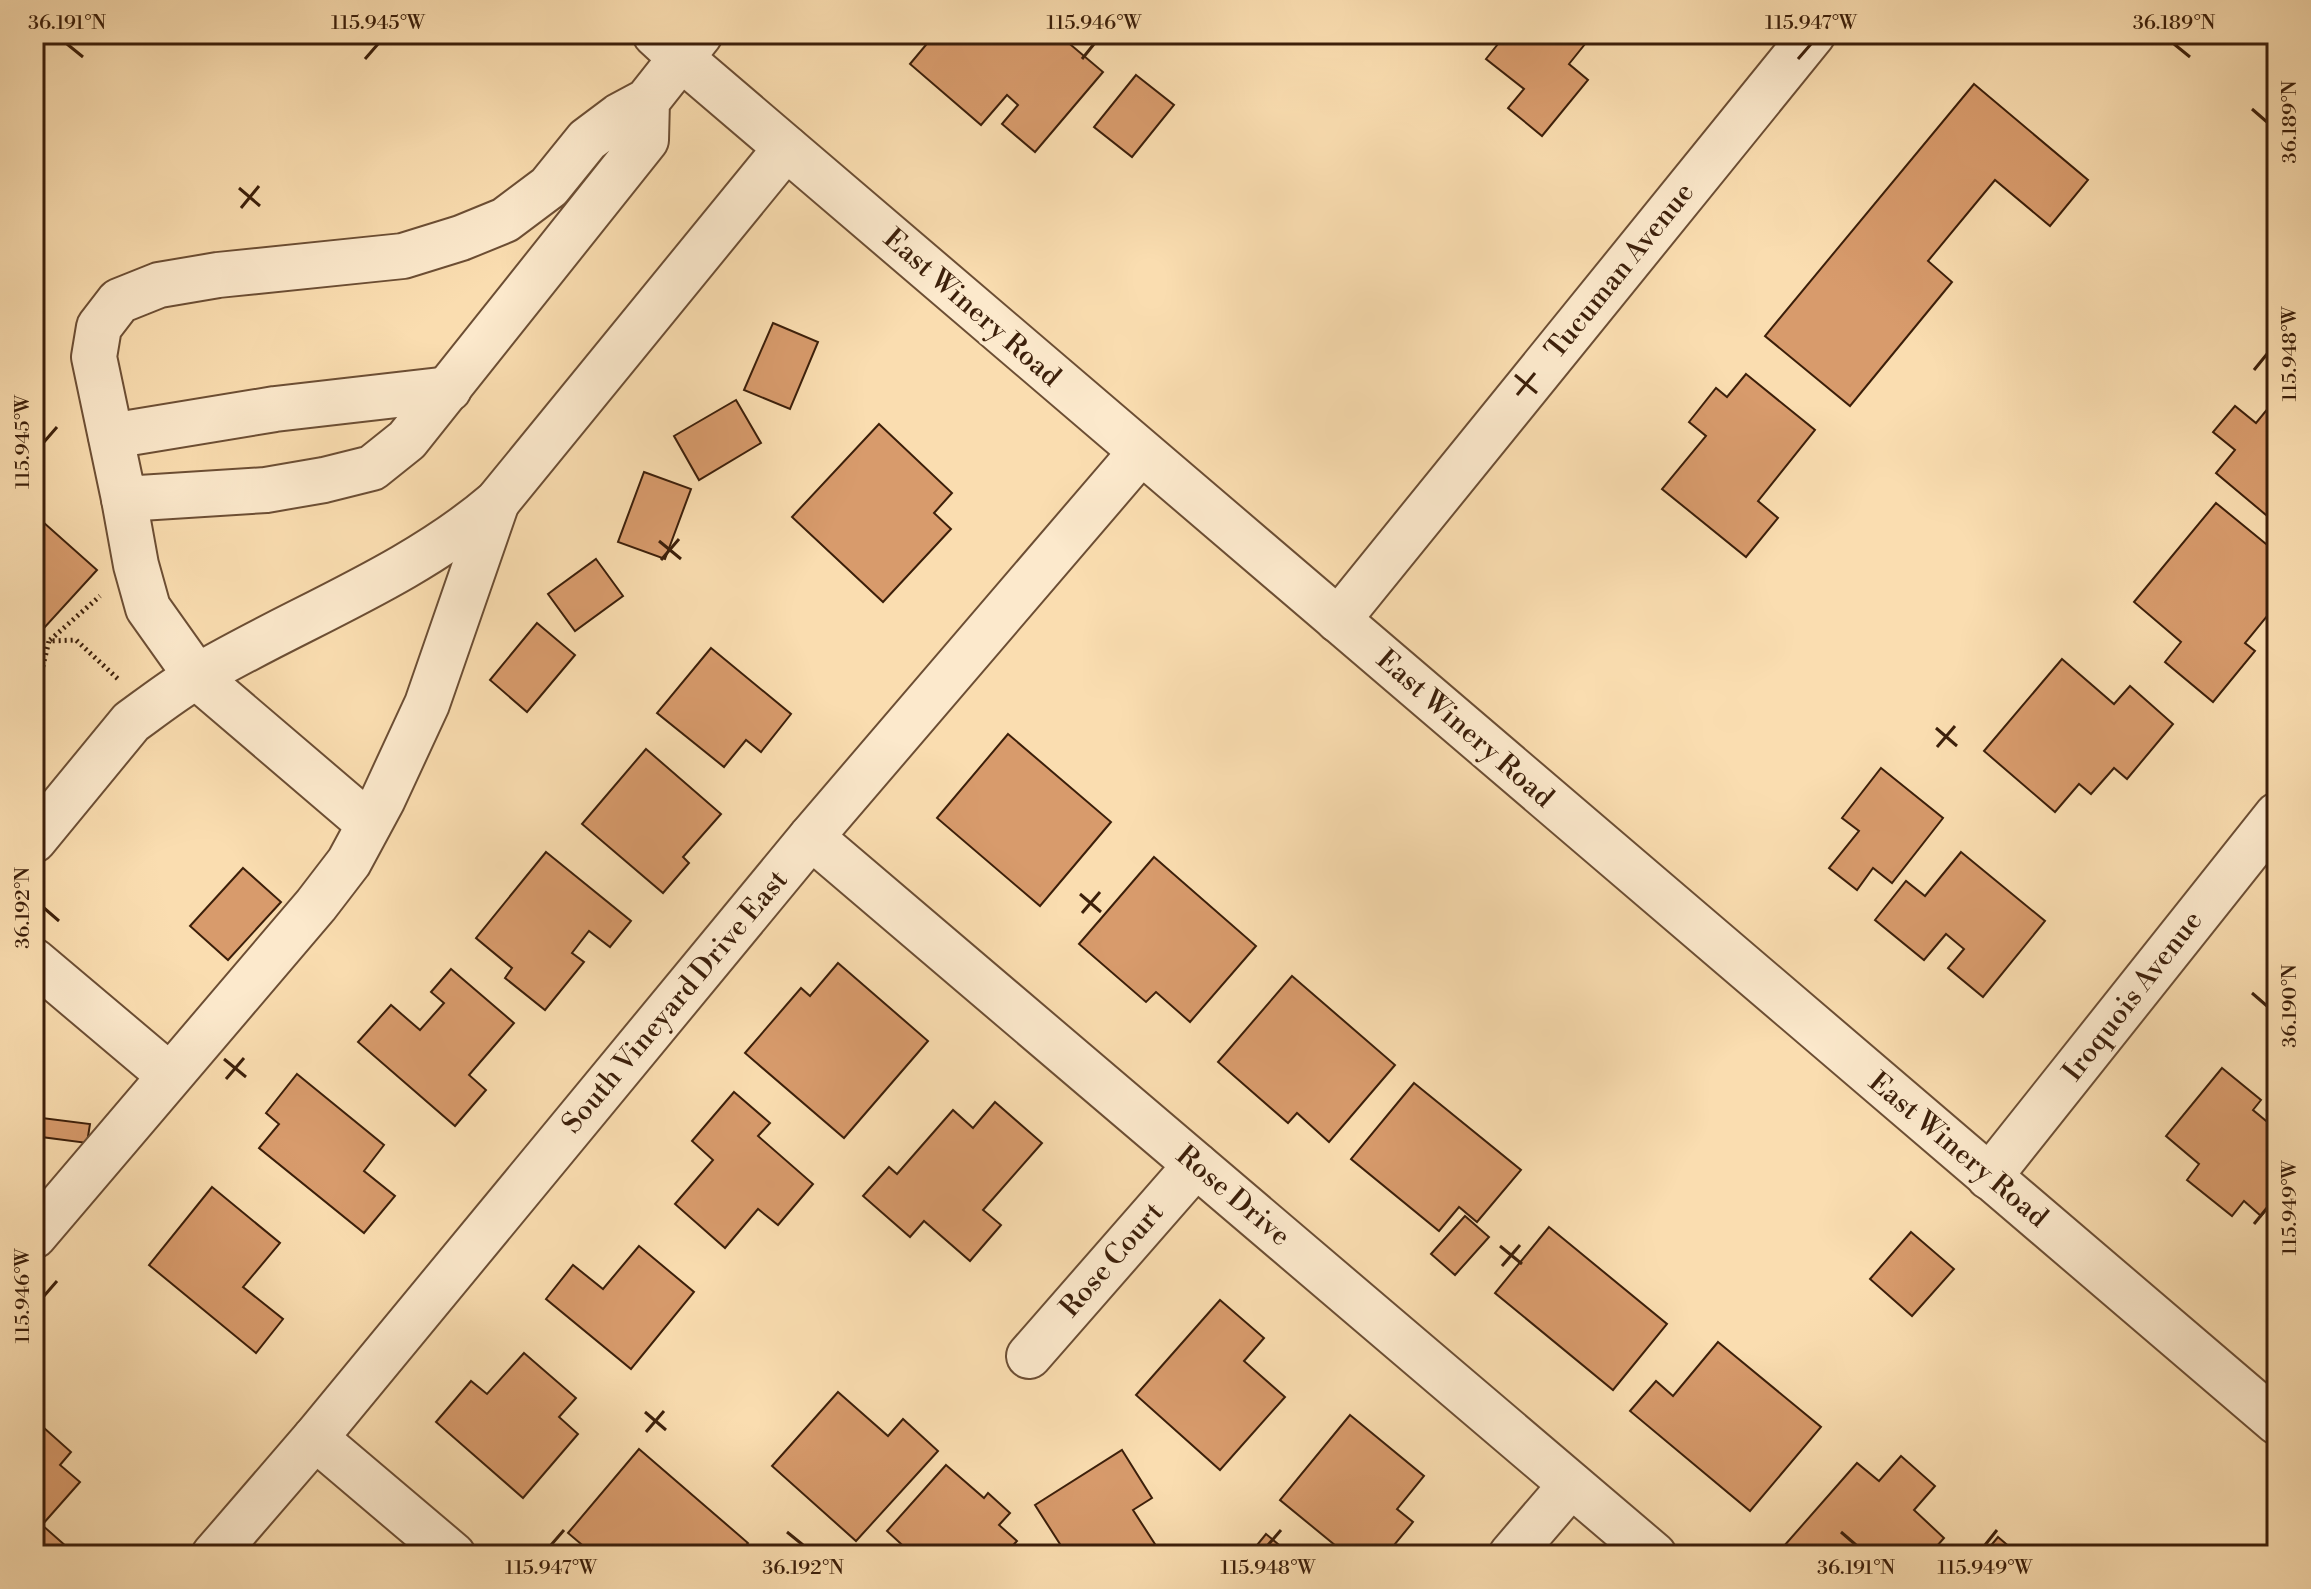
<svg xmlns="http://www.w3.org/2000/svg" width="2311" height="1589" viewBox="0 0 2311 1589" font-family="'Libre Bodoni',serif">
<rect width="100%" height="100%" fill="#faddb0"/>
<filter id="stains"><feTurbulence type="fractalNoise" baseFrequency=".0025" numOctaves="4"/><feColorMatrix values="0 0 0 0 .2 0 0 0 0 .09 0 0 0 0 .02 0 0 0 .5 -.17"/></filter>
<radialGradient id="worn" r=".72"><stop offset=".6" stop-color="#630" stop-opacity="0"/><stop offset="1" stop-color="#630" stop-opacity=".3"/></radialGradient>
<g fill="#d89b6c" stroke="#3c1f0a" stroke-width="2">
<polygon points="935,34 1058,34 1103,72 1035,152 1002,124 1018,105 1007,95 981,125 910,64"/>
<polygon points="1506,34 1593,34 1569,64 1588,80 1542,136 1508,108 1524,89 1486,59"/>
<polygon points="1136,75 1174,105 1132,157 1094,127"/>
<polygon points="1974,84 2088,180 2050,226 1995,180 1928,261 1952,282 1850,406 1765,336"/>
<polygon points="773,323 818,342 790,409 744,390"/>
<polygon points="1746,374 1815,430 1758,501 1778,518 1746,557 1662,489 1706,436 1689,422 1716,388 1727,397"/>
<polygon points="736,400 761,443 699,480 674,436"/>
<polygon points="2274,401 2277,403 2277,514 2272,520 2216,473 2235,450 2213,432 2235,406 2256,423"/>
<polygon points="879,424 952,493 934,513 951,529 883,602 792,517"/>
<polygon points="644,472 691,489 665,559 618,542"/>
<polygon points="2216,503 2277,553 2277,604 2245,643 2255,651 2213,702 2165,662 2181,642 2134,602"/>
<polygon points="34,514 97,570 34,639"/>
<polygon points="596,559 623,596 575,631 548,594"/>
<polygon points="537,623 575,655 527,712 490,680"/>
<polygon points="711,648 791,714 761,752 746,740 724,767 657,713"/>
<polygon points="2062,659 2114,704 2130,686 2173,724 2127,779 2114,768 2091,794 2079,784 2055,812 1984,751"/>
<polygon points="1008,734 1111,822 1040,906 937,818"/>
<polygon points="646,749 721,814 683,857 689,863 663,893 582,824"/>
<polygon points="1881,768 1943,818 1892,883 1873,868 1857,890 1829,868 1859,831 1842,818"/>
<polygon points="546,852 631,921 610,947 589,931 572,953 584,962 545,1010 505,978 512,968 476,938"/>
<polygon points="1961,852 2045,921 1983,997 1948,968 1964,949 1946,934 1924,960 1875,920 1906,881 1925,896"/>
<polygon points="1154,857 1256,946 1190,1022 1156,992 1146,1002 1079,944"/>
<polygon points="243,868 281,902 228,960 190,926"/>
<polygon points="838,963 928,1041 844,1138 745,1053 801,988 810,996"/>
<polygon points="451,969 514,1023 469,1075 486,1090 455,1126 358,1042 391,1005 420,1030 444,1003 431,992"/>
<polygon points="1292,976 1395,1065 1329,1142 1297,1113 1288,1123 1218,1062"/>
<polygon points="2222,1068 2261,1100 2253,1110 2277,1130 2277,1197 2261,1216 2244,1201 2232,1216 2187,1180 2199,1164 2166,1136"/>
<polygon points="297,1074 384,1145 364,1171 395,1196 364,1233 259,1148 279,1124 266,1113"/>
<polygon points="1414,1083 1521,1170 1477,1222 1459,1207 1439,1231 1351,1159"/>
<polygon points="734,1092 770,1123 758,1136 813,1184 778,1225 758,1209 725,1248 675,1204 713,1160 692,1141"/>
<polygon points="995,1102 1042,1143 983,1210 1001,1225 970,1261 924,1221 910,1237 863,1196 889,1167 897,1174 953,1110 973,1128"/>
<polygon points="34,1117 90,1124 87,1143 34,1136"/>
<polygon points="212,1187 280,1243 243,1287 283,1319 256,1353 149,1265"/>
<polygon points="1465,1216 1489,1237 1455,1275 1431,1254"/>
<polygon points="1549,1227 1667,1324 1613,1390 1495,1293"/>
<polygon points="1911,1232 1954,1269 1912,1316 1870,1279"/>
<polygon points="639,1246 694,1292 631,1369 546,1299 573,1265 603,1289"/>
<polygon points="1220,1300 1264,1338 1244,1361 1285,1397 1220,1470 1136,1395"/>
<polygon points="1718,1342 1821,1427 1750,1511 1630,1411 1656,1381 1673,1396"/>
<polygon points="524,1353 576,1398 559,1417 578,1434 523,1498 436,1422 471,1381 487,1394"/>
<polygon points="838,1392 888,1436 903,1419 938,1451 856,1541 772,1466"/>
<polygon points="1350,1415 1424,1476 1397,1509 1413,1522 1386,1555 1347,1555 1280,1500"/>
<polygon points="34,1419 71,1452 60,1465 80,1482 42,1525 76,1555 34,1555"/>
<polygon points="639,1449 748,1543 738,1555 594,1555 568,1533"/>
<polygon points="1122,1450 1152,1498 1133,1510 1162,1555 1067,1555 1035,1505"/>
<polygon points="1901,1456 1935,1486 1914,1510 1944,1538 1929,1555 1794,1555 1784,1546 1857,1463 1879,1481"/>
<polygon points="946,1465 984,1498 988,1493 1010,1513 999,1525 1017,1541 1004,1555 913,1555 887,1531"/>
<polygon points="1266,1534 1291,1555 1249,1555"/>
<polygon points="1998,1537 2019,1555 1983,1555"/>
</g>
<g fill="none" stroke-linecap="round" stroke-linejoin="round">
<g stroke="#6c4e34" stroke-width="48">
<g id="minor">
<polyline points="655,34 681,58 2277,1422"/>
<polyline points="647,101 646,140 407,440 372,468 324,480 266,490 124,499 94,357 99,327 119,301 159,285 218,275 403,256 461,238 505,220 549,187 587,140 619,116 647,101 700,34"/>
<polyline points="111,436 275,409 449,389"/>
<polyline points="124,499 136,565 148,608 197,677 369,824"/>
<polyline points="1338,620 1813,34"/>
<polyline points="811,837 1654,1555"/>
<path d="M34 840 131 722C149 709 167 695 186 683 288 621 406 580 497 502L786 148"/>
<polyline points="34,961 169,1075"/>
<polyline points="1989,1177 2277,815"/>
<polyline points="34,1236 316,905 349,862 383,799 427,704 497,502"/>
<polyline points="1029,1356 1196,1165"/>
<polyline points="315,1438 453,1555"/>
<polyline points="214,1555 315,1438 811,837 1140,453"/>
<polyline points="1511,1555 1571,1485"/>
</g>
</g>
<g stroke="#3c1f0a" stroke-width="5" stroke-dasharray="2 4" stroke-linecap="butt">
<polyline points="50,640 100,596"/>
<polyline points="34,686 38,686 49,641 76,640 118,679"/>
</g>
<use href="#minor" stroke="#fce9cc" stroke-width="44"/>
</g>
<path fill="none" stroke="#3c1f0a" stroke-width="3" d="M67 44 83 57M2174 44 2190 57M365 59 378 44M1082 59 1094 44M1798 59 1811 44M2252 109 2267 122M239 188 260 206M241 208 259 186M2254 370 2267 354M1515 375 1537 393M1517 395 1535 373M44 442 57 427M659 541 681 559M661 560 679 539M1936 728 1957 746M1937 747 1955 726M1080 894 1101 912M44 908 59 921M1082 913 1100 892M2252 993 2267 1006M224 1059 246 1077M226 1079 244 1058M2254 1224 2267 1208M1500 1246 1522 1264M1502 1266 1520 1245M44 1296 57 1281M645 1412 666 1430M646 1432 664 1411M787 1532 803 1545M1841 1532 1856 1545M551 1545 564 1530M1268 1545 1281 1530M1985 1545 1997 1530"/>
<g text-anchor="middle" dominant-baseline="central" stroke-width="7" stroke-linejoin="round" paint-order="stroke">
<g font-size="28" fill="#3c1f0a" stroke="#fce9cc">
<text transform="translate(1620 271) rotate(-51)">Tucuman Avenue</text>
<text transform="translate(972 308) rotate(41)">East Winery Road</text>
<text transform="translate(1465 729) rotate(41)">East Winery Road</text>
<text transform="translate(2133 996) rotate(-52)">Iroquois Avenue</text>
<text transform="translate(675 1002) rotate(-50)">South Vineyard Drive East</text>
<text transform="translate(1958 1150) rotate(40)">East Winery Road</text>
<text transform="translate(1233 1196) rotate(40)">Rose Drive</text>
<text transform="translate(1112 1260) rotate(-49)">Rose Court</text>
</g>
</g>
<rect width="2311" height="1589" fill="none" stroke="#faddb0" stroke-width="88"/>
<rect x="44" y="44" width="2223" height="1501" fill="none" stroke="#3c1f0a" stroke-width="3"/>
<g font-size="20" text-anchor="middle" fill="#3c1f0a">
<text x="67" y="29">36.191°N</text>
<text x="378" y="29">115.945°W</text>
<text x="1094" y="29">115.946°W</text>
<text x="1811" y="29">115.947°W</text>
<text x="2174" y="29">36.189°N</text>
<text transform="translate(2289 122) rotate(-90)" y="7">36.189°N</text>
<text transform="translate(2289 354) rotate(-90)" y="7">115.948°W</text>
<text transform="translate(22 442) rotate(-90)" y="7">115.945°W</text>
<text transform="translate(22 908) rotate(-90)" y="7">36.192°N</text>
<text transform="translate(2289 1006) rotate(-90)" y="7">36.190°N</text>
<text transform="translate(2289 1208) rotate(-90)" y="7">115.949°W</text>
<text transform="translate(22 1296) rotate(-90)" y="7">115.946°W</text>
<text x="551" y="1574">115.947°W</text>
<text x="803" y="1574">36.192°N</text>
<text x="1268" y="1574">115.948°W</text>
<text x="1856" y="1574">36.191°N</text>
<text x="1985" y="1574">115.949°W</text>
</g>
<rect width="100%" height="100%" filter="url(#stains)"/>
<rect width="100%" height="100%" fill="url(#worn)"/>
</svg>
